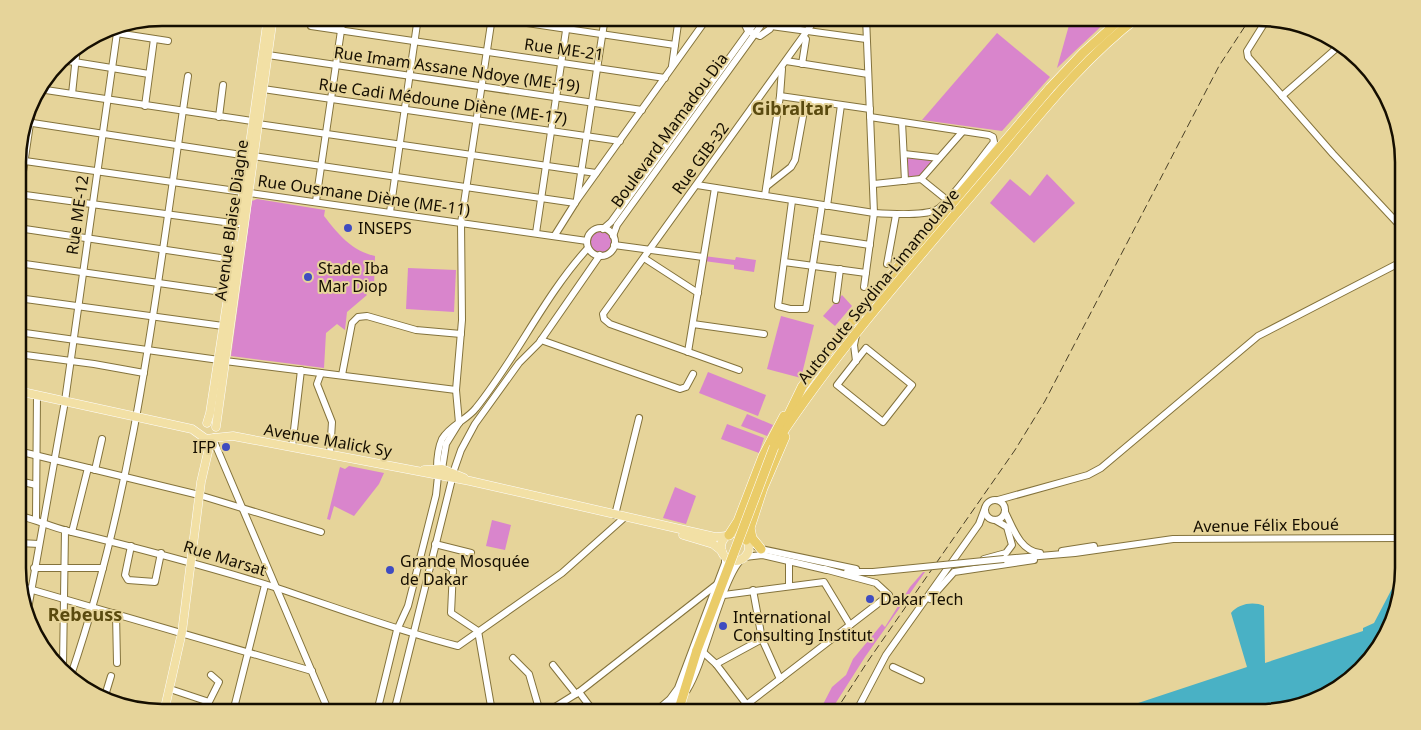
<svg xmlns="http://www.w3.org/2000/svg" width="1421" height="730" viewBox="0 0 1421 730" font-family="'Noto Sans',sans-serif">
<rect width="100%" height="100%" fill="#e6d49a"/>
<g fill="#d985cc">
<polygon points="1071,18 1110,18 1057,68"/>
<polygon points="997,33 1050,77 1002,131 922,120"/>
<polygon points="905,156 936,160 921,177 907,179"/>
<polygon points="1047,174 1075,203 1034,243 990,203 1010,179 1030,196"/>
<path d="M257 199 325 210 324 216C338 234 352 251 375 256L374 287 368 285 365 293 367 295 347 312 345 330 337 324 326 333 324 368 231 356 252 201Z"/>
<circle cx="601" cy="242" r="12"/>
<polygon points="704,256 735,260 736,257 756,260 754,272 734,269 734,265 704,261"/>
<polygon points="408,268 456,270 454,312 406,309"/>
<polygon points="842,295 852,306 835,326 823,316"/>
<polygon points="781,316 814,325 801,378 767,369"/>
<polygon points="708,372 766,395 758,416 699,393"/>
<polygon points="747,414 773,425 767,436 741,426"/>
<polygon points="727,424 764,438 759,453 721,439"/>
<polygon points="349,466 384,473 379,484 354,516 334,506 330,520 327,519 340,467 345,469"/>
<polygon points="675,487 696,496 686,524 663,518"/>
<polygon points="492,520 511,525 505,550 486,546"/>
<polygon points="923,572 925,572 865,657 830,712 819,712 832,687 846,675 853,659 882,624 885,627 910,587"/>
</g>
<path fill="#49b1c5" d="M1396 581 1400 582 1388 632 1339 688 1268 712H1111L1247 667 1231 613C1238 604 1253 601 1264 606L1265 663 1363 631V628L1374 623Z"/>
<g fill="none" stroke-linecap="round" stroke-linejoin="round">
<g stroke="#84733c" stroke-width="8">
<g id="minor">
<polyline points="486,17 675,45"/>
<polyline points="722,17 745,20"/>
<polyline points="746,17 745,25 748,31 760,36 770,29 771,17"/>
<polyline points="1267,19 1247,51 1248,57 1333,154 1403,229"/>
<polyline points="311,26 665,78"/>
<polyline points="771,26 866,39"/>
<polyline points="103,31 168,41"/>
<polyline points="268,55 642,110"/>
<polyline points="62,60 149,74"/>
<polyline points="786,61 868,74"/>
<polyline points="802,64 806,39 804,37"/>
<polyline points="672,66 679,17"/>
<polyline points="39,89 252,121"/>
<polyline points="263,89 620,141"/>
<polyline points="72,94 77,47"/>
<polyline points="780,96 870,109"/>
<polyline points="1282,96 1339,46"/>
<polyline points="145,106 154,39"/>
<polyline points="752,108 778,112"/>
<polyline points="219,117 223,85"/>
<polyline points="26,122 248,156"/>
<polyline points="902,122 905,181"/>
<polyline points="258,124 596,173"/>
<polyline points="904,154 939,158"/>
<polyline points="253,156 575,203"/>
<polyline points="18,160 587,241"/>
<polyline points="921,179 963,131"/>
<polyline points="874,184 921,179 947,200"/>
<path d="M697 185 874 213C889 214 923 216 936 210 949 204 983 155 994 142L993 137 989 135 870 117"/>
<polyline points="767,186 791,167 795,160 806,100"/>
<polyline points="18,194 239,224"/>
<polyline points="765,195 780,96 782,69"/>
<polyline points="577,199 605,17"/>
<polyline points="316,201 343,17"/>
<polyline points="792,201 778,306 790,309 806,309 822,205"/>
<polyline points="18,206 34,96"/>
<polyline points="827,206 841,105"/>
<polyline points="390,212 418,17"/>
<polyline points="18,228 234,260"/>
<circle cx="601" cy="242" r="14"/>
<polyline points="603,229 611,222 759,17"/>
<polyline points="536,233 568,17"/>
<polyline points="555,235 577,200 708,17"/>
<polyline points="613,236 617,225 767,17"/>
<polyline points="817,237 870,245"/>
<polyline points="614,245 703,257"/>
<polyline points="644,258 698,293"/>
<polyline points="784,262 866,273"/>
<polyline points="18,263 229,293"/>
<polyline points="887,264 896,215"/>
<polyline points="864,287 874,213 866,17"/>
<polyline points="18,298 223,326"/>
<polyline points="836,300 840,269"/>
<polyline points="693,324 764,334"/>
<polyline points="18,332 219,360"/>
<polyline points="856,335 854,345 856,361"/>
<polyline points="541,340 680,389 686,387 693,374"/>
<polygon points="866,348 912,385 883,422 837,385"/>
<polyline points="688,352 715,188"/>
<polyline points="18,354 94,364 144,373"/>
<polyline points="225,361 456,390"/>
<polyline points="739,370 610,324 604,319 603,314 817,17"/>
<polyline points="321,373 317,384 332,422 330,454"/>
<polyline points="342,375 352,323 358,317 367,316 416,330 461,334"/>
<polyline points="459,423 456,390 462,320 461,223 492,17"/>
<polyline points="213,439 329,712"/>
<polyline points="292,447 301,370"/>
<polyline points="18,451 199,495 321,532"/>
<path d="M437 469C437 459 438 448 442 439 450 425 467 420 476 408 517 357 544 296 588 248"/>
<polyline points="95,470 102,439"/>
<polyline points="453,473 461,450 475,424 519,363 539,343 600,255"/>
<polyline points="19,481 36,485"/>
<circle cx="995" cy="510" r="10"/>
<polyline points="998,500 1088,475 1101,468 1258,336 1403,261"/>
<path d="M1005 512C1013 528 1020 551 1040 553"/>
<polyline points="615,515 639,418"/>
<path d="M19 516C36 519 50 527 68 531 138 548 206 566 274 587 335 607 395 630 458 646L562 573 625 517"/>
<polyline points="36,519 37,395"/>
<polyline points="72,532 88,468"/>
<polyline points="747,541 761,549 856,569"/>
<polyline points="19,543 39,544"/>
<polyline points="435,544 471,553"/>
<polyline points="131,546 125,575 128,580 155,582 161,553"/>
<polyline points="1062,551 1094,546"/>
<polyline points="745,557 762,555 827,570"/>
<polyline points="984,559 1006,553 1012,545 1007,527 995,520"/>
<polyline points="1004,559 1075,553 1173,539 1403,538"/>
<polyline points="430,562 448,566 453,570 451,613 478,631 492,712"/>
<polyline points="34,568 103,568"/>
<polyline points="847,572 873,572"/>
<polyline points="789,585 789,562"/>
<polyline points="19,586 312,671"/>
<polyline points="753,590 762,639 780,679"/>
<polyline points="724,595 824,582 850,625"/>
<polyline points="930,599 954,572 1034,560"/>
<polyline points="28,609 65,401 117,33"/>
<polyline points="116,613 117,663"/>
<polyline points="704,653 716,664 747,705"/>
<polyline points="513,658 529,674 540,712"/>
<polyline points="716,664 762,639"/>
<polyline points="63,665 65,530"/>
<polyline points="553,665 576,694"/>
<polyline points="893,667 921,680"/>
<path d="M71 675C137 482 158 277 188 76"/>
<polyline points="170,689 209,702 219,682 211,675"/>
<path d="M687 690C705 662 723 573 743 558"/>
<polyline points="579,692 594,712"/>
<polyline points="104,699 111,676"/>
<polyline points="233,712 265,585"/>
<polyline points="377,712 397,630 408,606 436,495 438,476"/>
<polyline points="394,712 452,479 442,469 446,444 459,423"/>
<polyline points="547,712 579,692 716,585"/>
<polyline points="655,712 670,699 678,688 725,563 725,557"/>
<polyline points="665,712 679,694"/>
<polyline points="737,712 889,595 876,583 824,569"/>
<polyline points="856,712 886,655 979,524 985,508"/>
</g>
</g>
<g stroke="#fff" stroke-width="9">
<g id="major">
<polyline points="239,221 268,17"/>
<polyline points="18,391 192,429 206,439 214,438"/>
<polyline points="207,423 210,413 236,245"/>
<polyline points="216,427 273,17"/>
<polyline points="214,438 233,436 470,481 715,537 727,536"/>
<polyline points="424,470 442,469 464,478"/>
<circle cx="735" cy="547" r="14"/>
<polyline points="683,535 713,544 722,551"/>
<polyline points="164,712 182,632 201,482 211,439"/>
</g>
</g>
<g stroke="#fff" stroke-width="10">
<g id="highway">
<polyline points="785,422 802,387 836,340 1050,88 1083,53 1123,17"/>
<path d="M777 441C839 347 914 263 987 177 1035 121 1079 62 1138 17"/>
<polyline points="750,528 752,538 761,549"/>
<polyline points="729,535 738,521 763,456 784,416"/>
<polyline points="746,540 763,488 785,437"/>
<polyline points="678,712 697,650"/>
</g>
</g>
<use href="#minor" stroke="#fff" stroke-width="6"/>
<use href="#major" stroke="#f2e0a5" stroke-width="8"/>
<use href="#highway" stroke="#eacc69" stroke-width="9"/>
<polyline stroke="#4a4027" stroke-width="1" stroke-dasharray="8 4" stroke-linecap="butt" points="835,712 868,661 1015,450 1045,401 1219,66 1251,17"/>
<g stroke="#84733c" stroke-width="8" stroke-linecap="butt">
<polyline id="minor-bridge" points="873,572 1004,559"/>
</g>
<g stroke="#fff" stroke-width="10" stroke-linecap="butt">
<polyline id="highway-bridge" points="697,650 774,447"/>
</g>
<use href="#minor-bridge" stroke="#fff" stroke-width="6"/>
<use href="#highway-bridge" stroke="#eacc69" stroke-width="9"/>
</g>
<g fill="#3f4cc0" stroke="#e6d49a" stroke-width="2">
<circle cx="348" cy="228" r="5"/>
<circle cx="308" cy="277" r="5"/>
<circle cx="226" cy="447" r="5"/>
<circle cx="390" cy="570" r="5"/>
<circle cx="870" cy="599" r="5"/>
<circle cx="723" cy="626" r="5"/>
</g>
<g text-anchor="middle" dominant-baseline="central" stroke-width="4" stroke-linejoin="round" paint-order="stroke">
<g font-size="16" fill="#150e00" stroke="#e6d49a">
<text transform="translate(564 49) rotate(8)">Rue ME-21</text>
<text transform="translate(457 69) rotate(8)">Rue Imam Assane Ndoye (ME-19)</text>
<text transform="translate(443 101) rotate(8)">Rue Cadi Médoune Diène (ME-17)</text>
<text transform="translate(669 130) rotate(-54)">Boulevard Mamadou Dia</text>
<text transform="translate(700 158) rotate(-54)">Rue GIB-32</text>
<text transform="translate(364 195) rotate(8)">Rue Ousmane Diène (ME-11)</text>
<text transform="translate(77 215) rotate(-82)">Rue ME-12</text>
<text transform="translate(231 220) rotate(-82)">Avenue Blaise Diagne</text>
<text transform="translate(878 286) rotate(-51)">Autoroute Seydina-Limamoulaye</text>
<text transform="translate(328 440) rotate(10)">Avenue Malick Sy</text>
<text transform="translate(1266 525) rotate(-1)">Avenue Félix Eboué</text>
<text transform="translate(225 558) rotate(17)">Rue Marsat</text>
</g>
<g font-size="16" fill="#150e00" stroke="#e6d49a" text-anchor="start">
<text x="358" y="228">INSEPS</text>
<text x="318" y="268">Stade Iba<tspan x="318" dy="18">Mar Diop</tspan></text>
<text x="216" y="447" text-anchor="end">IFP</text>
<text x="400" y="561">Grande Mosquée<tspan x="400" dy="18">de Dakar</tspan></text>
<text x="880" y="599">Dakar Tech</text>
<text x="733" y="617">International<tspan x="733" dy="18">Consulting Institut</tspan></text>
</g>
<g font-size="18" font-weight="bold" fill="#5a4a0f" stroke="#e6d49a">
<text x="792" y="108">Gibraltar</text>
<text x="85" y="614">Rebeuss</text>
</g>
</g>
<path d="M0 0H1421V730H0ZM162 26H1259A136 136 0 0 1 1395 162V568A136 136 0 0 1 1259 704H162A136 136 0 0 1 26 568V162A136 136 0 0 1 162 26Z" fill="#e6d49a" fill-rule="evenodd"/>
<path fill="none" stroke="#150e00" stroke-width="2.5" d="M162 26H1259A136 136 0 0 1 1395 162V568A136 136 0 0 1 1259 704H162A136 136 0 0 1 26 568V162A136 136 0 0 1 162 26Z"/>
</svg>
